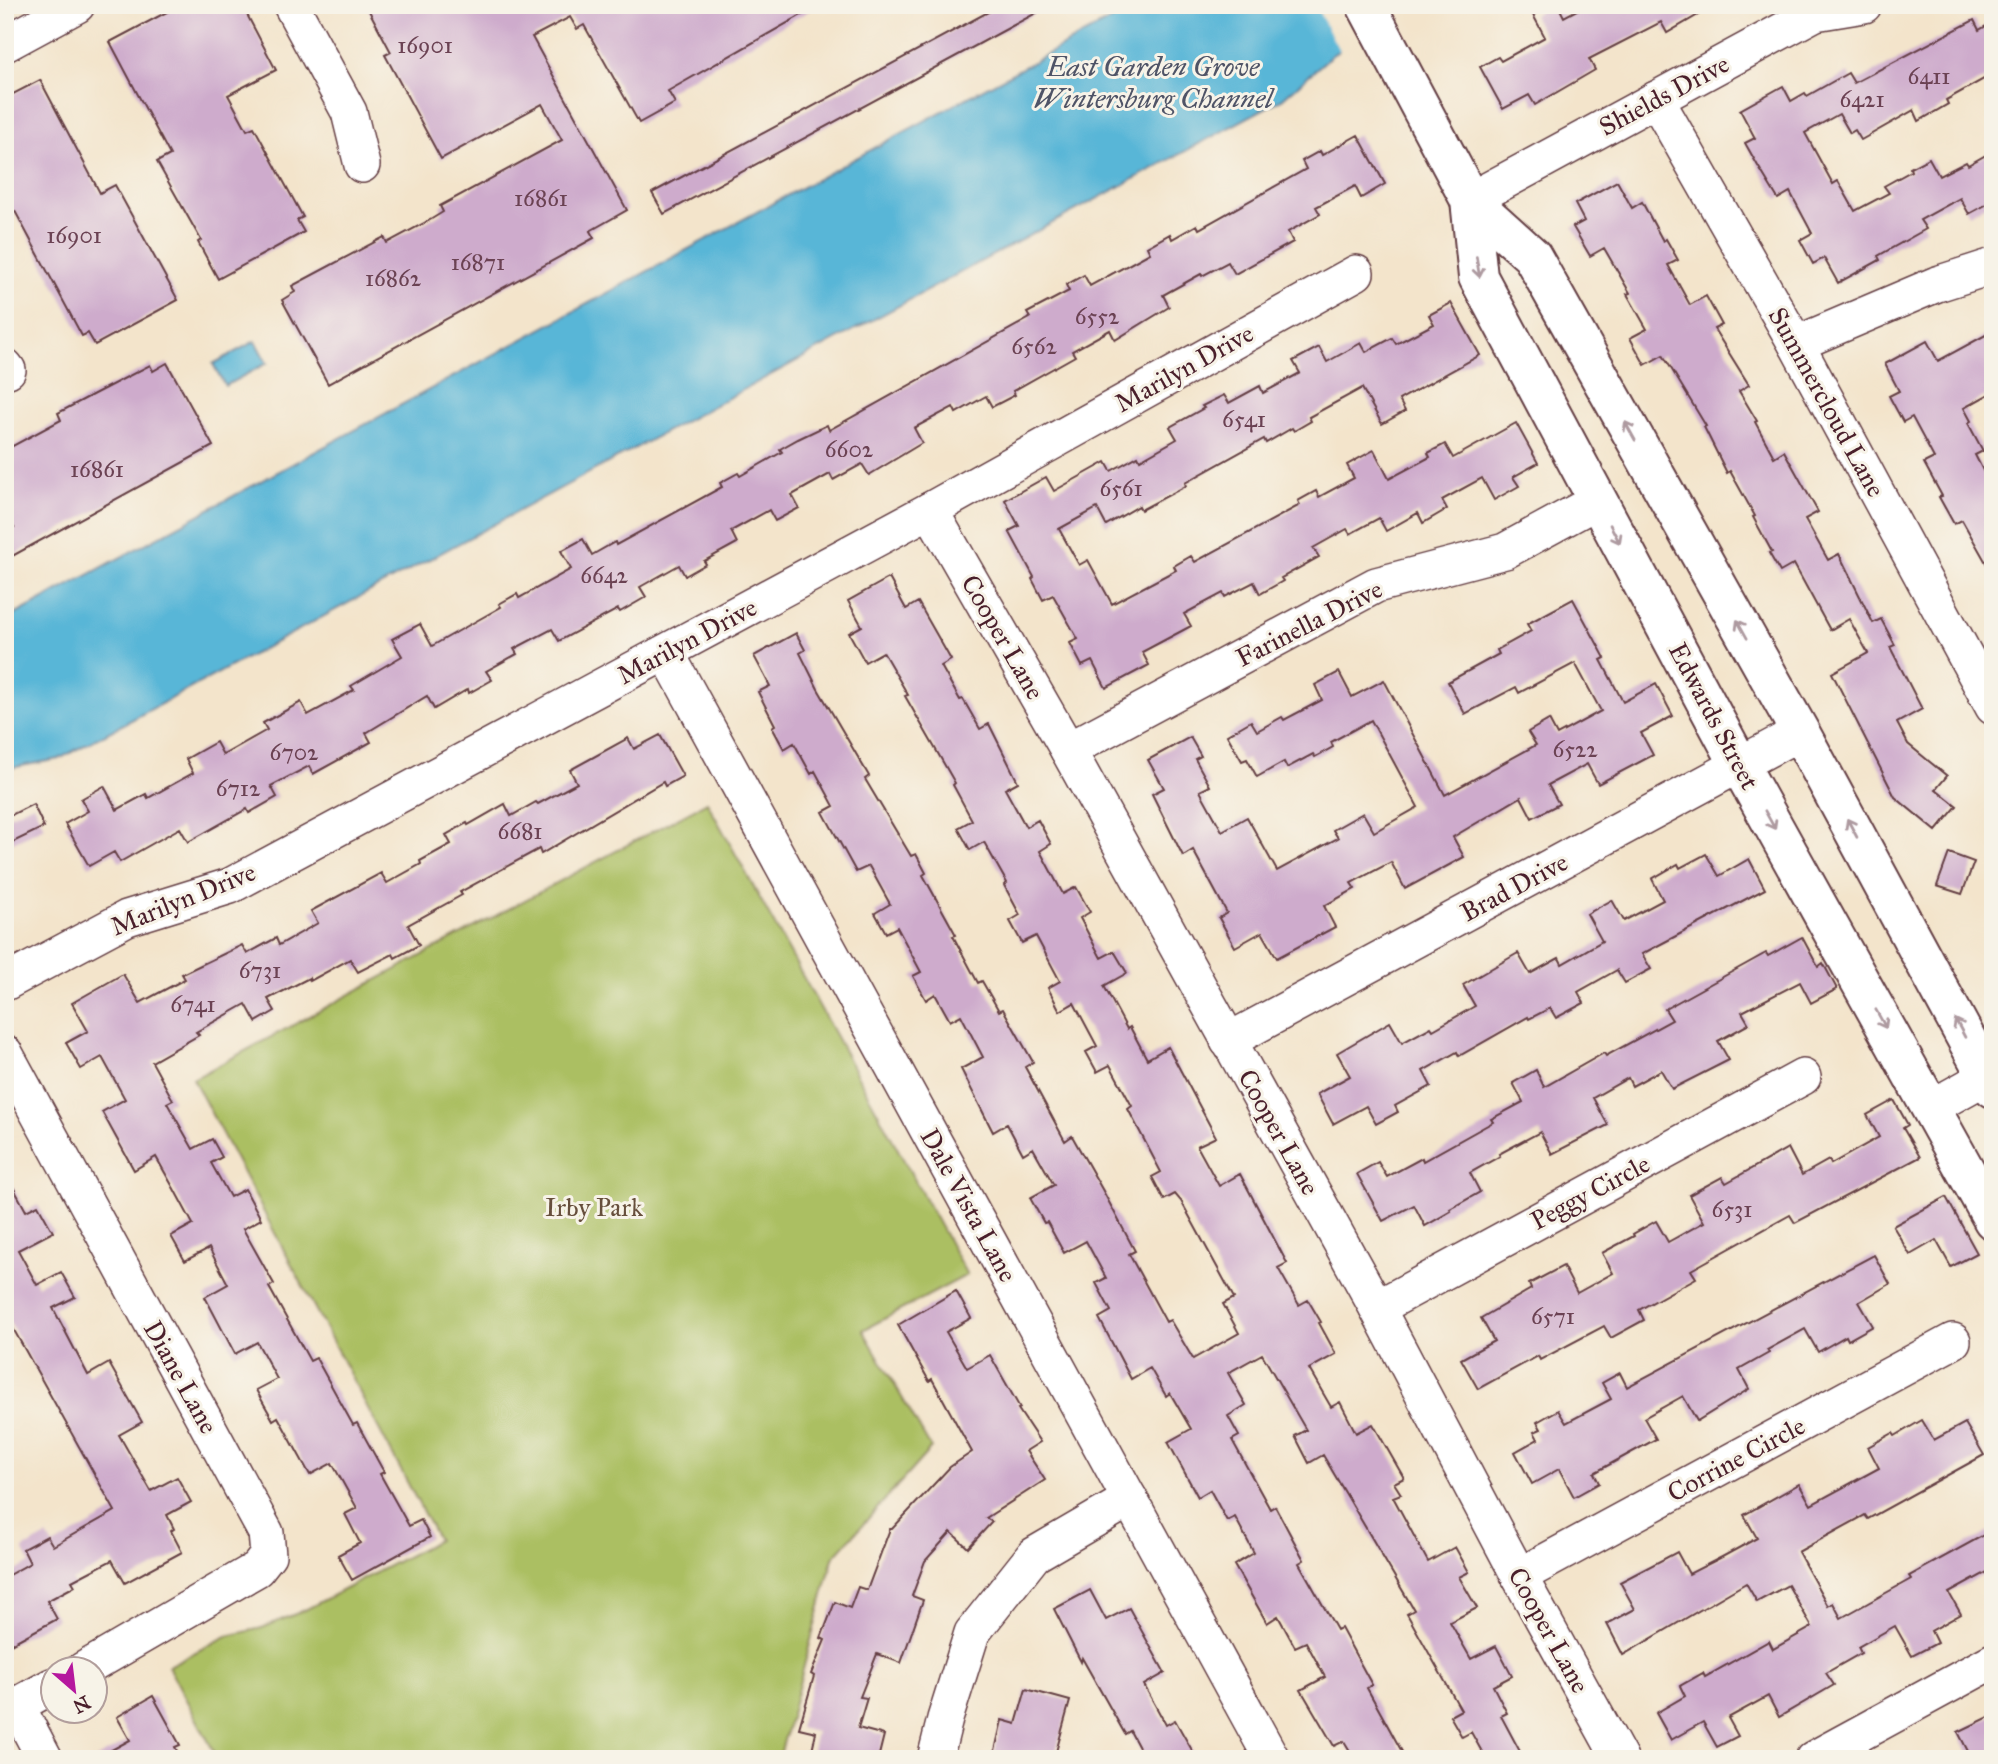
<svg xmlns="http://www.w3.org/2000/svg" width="1998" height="1764" viewBox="0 0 1998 1764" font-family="'IM FELL Great Primer',serif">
<rect width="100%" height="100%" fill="#f7f3e8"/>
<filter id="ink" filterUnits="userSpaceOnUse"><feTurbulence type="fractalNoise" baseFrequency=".0143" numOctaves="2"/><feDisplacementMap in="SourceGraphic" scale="14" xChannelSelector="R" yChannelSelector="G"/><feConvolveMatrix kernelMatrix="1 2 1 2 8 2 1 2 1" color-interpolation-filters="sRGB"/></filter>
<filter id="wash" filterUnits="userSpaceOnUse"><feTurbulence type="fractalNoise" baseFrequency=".00686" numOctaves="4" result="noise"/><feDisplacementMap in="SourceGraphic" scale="28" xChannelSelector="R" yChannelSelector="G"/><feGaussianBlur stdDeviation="1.57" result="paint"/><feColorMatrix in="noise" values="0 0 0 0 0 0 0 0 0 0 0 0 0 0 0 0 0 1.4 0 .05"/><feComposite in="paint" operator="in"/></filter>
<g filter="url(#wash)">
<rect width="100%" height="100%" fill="#f3e4cb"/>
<polygon fill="#abbf62" stroke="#7a6f46" stroke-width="2" points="707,802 967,1275 863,1330 931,1448 833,1558 779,1759 218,1759 168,1666 227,1636 262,1628 305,1610 438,1540 193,1079"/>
<g fill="#59b6d7" stroke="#526a81" stroke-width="2">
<polygon points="1138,5 1417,5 1332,55 1282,99 59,759 5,769 5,620"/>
<polygon points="255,341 267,363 225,386 213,364"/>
</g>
<polygon fill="#f3e4cb" points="1315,5 1420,5 1341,54"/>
<g id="blocks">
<g fill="#ceabcc">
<polygon points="180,5 242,5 276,70 228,95 247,130 254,127 303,217 297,220 304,232 218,279 198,242 201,240 157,162 170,155 110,42"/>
<polygon points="366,5 819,5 668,91 675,103 639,123 584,25 577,29 570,17 532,37 627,210 590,231 594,238 328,384 282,300 295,292 292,286 384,237 387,243 430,220 443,212 440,206 562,140 542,104 441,159 385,55 391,52"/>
<polygon points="1001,5 1051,5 664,214 652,193"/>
<polygon points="1553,5 1558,5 1564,17 1586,5 1715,5 1667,33 1661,22 1589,59 1595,70 1535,105 1529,95 1503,109 1480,67 1498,57 1501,61 1545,37 1533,15"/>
<polygon points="1974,20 1979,30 1993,22 1993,74 1946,100 1948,104 1919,121 1914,110 1861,140 1855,130 1850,133 1839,114 1805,133 1833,184 1838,181 1855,211 1889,193 1884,186 1911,171 1910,168 1929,158 1939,176 1966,162 1968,165 1993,151 1993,201 1969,214 1960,198 1920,220 1926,229 1878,256 1880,260 1838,283 1824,258 1813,264 1800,240 1812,233 1790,192 1778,199 1758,166 1745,143 1755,138 1740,110 1783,86 1791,101 1805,93 1807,96 1848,73 1854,83"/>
<polygon points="40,80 100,193 115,185 178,300 95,345 88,333 82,336 15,211 5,216 5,98"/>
<polygon points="1358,135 1385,184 1361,198 1355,186 1316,207 1320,214 1288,232 1293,242 1235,274 1228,262 1202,276 1201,274 1163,295 1169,307 1115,340 1110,330 1072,351 1075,356 1013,391 1015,395 992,407 986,396 956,413 953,407 914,428 922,443 869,475 862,464 833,480 830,474 792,495 799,508 775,521 769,510 731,531 737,543 704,561 706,564 685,576 679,565 640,587 646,597 620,612 618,609 559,641 552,629 514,649 517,654 486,671 492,680 469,693 468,689 434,709 427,696 366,733 371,742 313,774 309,766 271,786 277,797 249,813 247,809 188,842 180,828 120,862 114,852 89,866 65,824 88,811 81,799 104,786 117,810 146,794 148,798 193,773 186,759 216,742 223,755 267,730 263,723 301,702 308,715 354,690 351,686 402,656 392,639 420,624 432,646 501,607 499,604 517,594 519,598 571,569 561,551 583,539 592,555 615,542 616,545 722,487 720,483 738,473 740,476 782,452 780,449 798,439 827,425 829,430 1030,318 1027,313 1069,291 1066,285 1084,275 1090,286 1150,253 1147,247 1170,234 1172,239 1197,225 1199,229 1306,169 1302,161 1320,151 1322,155"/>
<polygon points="1617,181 1632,208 1642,202 1663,241 1666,239 1678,260 1668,265 1690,305 1706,296 1722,325 1714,329 1749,385 1739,391 1757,421 1755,422 1774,457 1784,451 1818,512 1805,519 1828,560 1839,554 1873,623 1881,619 1895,645 1890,647 1922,709 1897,723 1908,744 1947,776 1936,789 1957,806 1936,831 1895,797 1832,673 1868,653 1849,619 1830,630 1794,564 1780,572 1769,553 1772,552 1753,517 1755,516 1730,471 1727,473 1704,427 1706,426 1663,355 1645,365 1630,338 1647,329 1627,294 1630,293 1604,248 1590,256 1573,227 1584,221 1575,204"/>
<polygon points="1451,303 1480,355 1399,400 1405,411 1382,424 1362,388 1309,417 1311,421 1294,431 1292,428 1266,443 1264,439 1185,483 1186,486 1141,510 1139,506 1106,525 1097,508 1059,529 1079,565 1088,560 1112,604 1176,570 1174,566 1191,556 1195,562 1300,505 1298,501 1316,491 1319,497 1354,478 1347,465 1374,450 1389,479 1430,457 1428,453 1445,444 1453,458 1516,423 1538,463 1513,477 1519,486 1494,500 1482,478 1442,500 1447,509 1423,523 1418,513 1386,531 1379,518 1350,534 1347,529 1313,548 1319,557 1281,578 1283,581 1260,594 1254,582 1225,597 1223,593 1184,614 1191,626 1142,652 1149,665 1106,688 1092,661 1082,666 1070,643 1078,639 1053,595 1043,600 1032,579 1034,577 1009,531 1019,526 1005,500 1046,477 1054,491 1106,462 1111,471 1138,456 1140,460 1177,439 1170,427 1204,408 1202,406 1224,395 1229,403 1260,386 1263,393 1300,373 1293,361 1319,347 1327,362 1361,343 1366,352 1392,338 1396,344 1434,324 1429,315"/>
<polygon points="1993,331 1993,392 1964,408 1971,421 1968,423 1983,451 1975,455 1993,490 1993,575 1962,520 1954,524 1939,497 1942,496 1924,463 1934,458 1912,417 1903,422 1889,396 1899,391 1885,364 1927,341 1938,361"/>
<polygon points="167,363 213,446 5,560 5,532 14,527 5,511 5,450 61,420 58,413 94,394 150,365 153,371"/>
<polygon points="889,578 906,609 918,602 951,660 941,666 960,700 963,699 980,729 989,724 1018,782 1005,789 1026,827 1038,820 1051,844 1040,851 1063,894 1076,887 1090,912 1080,918 1101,958 1114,951 1127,973 1104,986 1127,1029 1130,1027 1147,1059 1168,1047 1216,1137 1197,1146 1219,1186 1240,1174 1287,1263 1278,1268 1299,1305 1308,1300 1321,1322 1319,1323 1336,1354 1309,1369 1331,1407 1340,1402 1356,1433 1373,1424 1404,1478 1394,1483 1401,1494 1393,1497 1428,1562 1455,1547 1469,1572 1459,1577 1477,1608 1450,1622 1471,1659 1496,1646 1512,1676 1493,1686 1507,1713 1501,1716 1524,1759 1486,1759 1471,1732 1462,1737 1450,1716 1461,1710 1407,1614 1414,1610 1323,1455 1309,1463 1295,1436 1306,1430 1262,1354 1228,1373 1246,1405 1228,1416 1239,1436 1232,1440 1270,1509 1275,1506 1304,1560 1299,1563 1337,1630 1341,1628 1372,1685 1367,1688 1406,1759 1355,1759 1344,1741 1334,1746 1301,1690 1325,1677 1306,1642 1295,1647 1278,1616 1267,1623 1234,1565 1254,1553 1235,1517 1227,1521 1210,1490 1198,1497 1168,1442 1191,1429 1170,1393 1166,1396 1150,1368 1131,1379 1099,1318 1111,1311 1096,1283 1106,1278 1086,1241 1064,1253 1047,1222 1044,1223 1030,1198 1054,1185 1033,1148 1023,1154 1007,1124 993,1132 961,1069 983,1057 961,1015 950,1021 935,994 926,1000 913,976 921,972 897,927 886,933 875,913 890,904 869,866 856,872 823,812 834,806 815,771 811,774 794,743 784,749 772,727 775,725 758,692 770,686 754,656 796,633 805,650 800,653 818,689 869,776 865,779 911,856 916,854 926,873 923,875 956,935 953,936 978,983 982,981 999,1011 1003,1009 1033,1062 1025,1067 1065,1141 1072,1136 1103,1191 1135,1251 1129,1254 1166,1322 1170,1320 1193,1359 1239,1333 1223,1304 1234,1298 1181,1201 1175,1194 1164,1200 1152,1177 1161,1172 1128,1109 1132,1106 1110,1065 1097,1072 1086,1052 1097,1046 1074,1003 1060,1011 1048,988 1060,981 1036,936 1022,943 1010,921 1020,915 1004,885 1007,883 984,842 970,850 958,828 972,820 953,785 955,783 905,696 908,695 883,652 865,662 849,633 862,626 848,601"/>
<polygon points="1573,599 1605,658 1601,660 1623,702 1656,684 1673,716 1641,733 1653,755 1598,784 1587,764 1548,785 1559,804 1532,818 1521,797 1453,837 1464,857 1405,889 1391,862 1351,883 1355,889 1324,906 1335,927 1277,958 1262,932 1235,947 1219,918 1227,913 1193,850 1183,856 1152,794 1164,788 1148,760 1190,737 1201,756 1195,759 1210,786 1200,791 1222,831 1247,817 1277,871 1338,838 1333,830 1363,813 1374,832 1418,807 1371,720 1331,742 1333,747 1315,757 1313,754 1287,768 1284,762 1257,777 1247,759 1242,761 1227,735 1251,721 1257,731 1282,717 1284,720 1322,700 1315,685 1339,672 1352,697 1384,680 1445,795 1536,745 1528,732 1549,720 1557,735 1601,711 1575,663 1519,693 1516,687 1465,714 1448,682 1499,654 1497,650 1531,631 1527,624"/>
<polygon points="660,735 683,776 665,786 663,782 541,854 539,849 460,892 462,895 408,925 419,945 395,958 393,954 358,972 350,959 310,981 309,978 268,999 275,1011 256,1022 246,1004 196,1032 199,1035 152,1062 173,1100 167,1103 193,1149 212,1139 222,1157 211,1163 230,1197 245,1189 261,1219 243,1229 274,1284 269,1287 310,1361 316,1358 353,1425 357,1423 384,1472 380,1474 409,1526 421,1520 430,1537 352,1580 338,1555 360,1543 345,1514 357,1508 332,1463 310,1475 278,1417 273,1420 256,1390 277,1379 257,1342 235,1354 205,1297 228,1284 209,1248 185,1261 171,1236 193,1224 173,1187 156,1157 134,1170 102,1112 125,1099 102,1057 81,1069 66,1043 88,1031 72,1003 123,974 140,1003 185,979 182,974 242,945 247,954 276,938 279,945 318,923 311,911 381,873 387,883 421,864 420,861 451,844 446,835 467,823 468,825 505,804 511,816 536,802 538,804 577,783 570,770 628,738 634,749"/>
<polygon points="33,804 44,827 5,846 5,818"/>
<polygon points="1949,853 1974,862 1962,894 1937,886"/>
<polygon points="1706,854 1719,876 1749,859 1765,889 1642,954 1651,969 1625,983 1617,970 1578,992 1584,1003 1556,1018 1550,1008 1529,1019 1528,1017 1459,1056 1457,1052 1423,1071 1431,1086 1395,1106 1398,1112 1376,1124 1366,1106 1333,1124 1317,1094 1350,1076 1337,1053 1390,1022 1402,1043 1431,1027 1433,1030 1475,1006 1463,985 1518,953 1530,974 1559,958 1562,964 1602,941 1587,914 1612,900 1624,921 1663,900 1652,879 1678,864 1680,868"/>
<polygon points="1802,937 1818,967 1823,963 1837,989 1811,1003 1800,982 1742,1012 1749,1024 1718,1041 1729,1060 1672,1089 1661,1070 1632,1086 1628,1078 1593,1098 1608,1125 1552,1154 1540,1132 1499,1154 1500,1156 1470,1173 1480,1192 1450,1209 1451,1211 1425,1226 1414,1205 1383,1221 1357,1174 1378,1162 1387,1177 1422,1158 1423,1161 1493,1122 1491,1119 1523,1102 1513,1083 1536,1070 1544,1087 1604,1053 1606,1056 1672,1020 1665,1009 1766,953 1768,956"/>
<polygon points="1894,1100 1908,1125 1903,1128 1920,1157 1795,1223 1790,1215 1691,1270 1696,1278 1639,1310 1644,1320 1611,1338 1604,1326 1540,1360 1538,1356 1478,1389 1461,1359 1494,1341 1481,1318 1531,1289 1529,1284 1563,1266 1577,1293 1613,1273 1602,1253 1634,1236 1633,1234 1656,1221 1668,1242 1704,1222 1689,1195 1722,1177 1726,1183 1788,1148 1802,1175 1829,1160 1831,1164 1879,1137 1867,1115"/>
<polygon points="5,1172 26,1211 38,1205 53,1232 18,1250 37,1285 61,1272 75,1297 53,1308 88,1375 109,1363 142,1422 119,1435 151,1491 177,1477 191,1502 167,1515 174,1529 171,1531 182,1552 125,1583 112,1560 72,1581 75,1586 47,1601 57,1619 5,1647 5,1577 30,1563 23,1549 47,1536 53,1546 115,1511 5,1314"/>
<polygon points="1946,1197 1977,1253 1951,1267 1936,1240 1910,1255 1893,1226"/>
<polygon points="1874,1255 1890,1284 1859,1302 1873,1326 1848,1340 1846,1336 1818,1352 1805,1329 1767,1350 1769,1353 1739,1370 1749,1389 1697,1421 1683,1396 1644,1418 1656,1439 1594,1473 1599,1483 1574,1497 1559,1469 1532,1484 1515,1452 1538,1439 1534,1432 1541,1429 1537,1422 1558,1410 1566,1423 1611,1399 1602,1383 1620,1373 1627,1387"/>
<polygon points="956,1291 971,1318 946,1332 967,1368 990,1355 1020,1408 1018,1409 1040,1442 1026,1451 1045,1480 986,1518 992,1522 968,1548 951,1532 925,1561 912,1596 923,1600 901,1663 877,1654 860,1697 867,1698 858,1728 884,1735 878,1759 810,1759 816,1732 799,1728 814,1676 811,1674 825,1640 821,1638 835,1602 850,1608 858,1587 867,1590 890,1529 892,1529 950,1467 972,1452 932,1379 929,1381 898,1325"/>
<polygon points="1922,1420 1934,1440 1965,1423 1984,1455 1868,1519 1865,1515 1798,1552 1828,1606 1833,1603 1841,1618 1911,1579 1909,1576 1993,1530 1993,1569 1949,1593 1961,1614 1931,1631 1937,1643 1912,1656 1895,1626 1858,1647 1861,1653 1826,1673 1834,1685 1779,1717 1768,1696 1728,1718 1738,1736 1717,1747 1703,1722 1671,1740 1656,1713 1685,1696 1680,1686 1703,1673 1705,1677 1769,1641 1773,1649 1812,1627 1788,1585 1757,1602 1746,1583 1623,1655 1607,1624 1635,1609 1620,1582 1677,1552 1689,1574 1722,1557 1757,1538 1744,1515 1799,1484 1811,1505 1879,1468 1868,1447 1893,1433 1895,1436"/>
<polygon points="1090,1590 1106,1620 1129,1608 1165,1673 1144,1685 1166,1725 1175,1720 1197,1759 1145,1759 1130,1731 1125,1734 1082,1658 1081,1662 1054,1609"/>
<polygon points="1026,1689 1070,1701 1054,1759 993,1759 1002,1720 1016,1724"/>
<polygon points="153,1696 180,1745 175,1747 181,1759 95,1759 130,1740 117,1717"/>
<polygon points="1993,1715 1993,1759 1972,1759 1958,1732"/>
</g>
</g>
</g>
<g filter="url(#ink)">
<use href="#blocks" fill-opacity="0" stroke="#633d43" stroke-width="2"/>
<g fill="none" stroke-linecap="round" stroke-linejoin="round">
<g stroke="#633d43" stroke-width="38">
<g id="minor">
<polyline points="291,5 349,112 362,165"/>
<polyline points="5,44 77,5"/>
<polyline points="1656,99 1796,344 1993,707"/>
<polyline points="1470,200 1815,13 1864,5"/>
<polyline points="1796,344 1937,284 1993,266"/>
<polyline points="5,366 8,370"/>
<polyline points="930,510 1068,750 1377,1308 1519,1576 1620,1759"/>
<polyline points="666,652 1272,1759"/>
<polyline points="1068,750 1376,585 1505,551 1597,501"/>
<polyline points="5,983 127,918 230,886 930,510 1356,273"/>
<polyline points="1228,1041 1800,732"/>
<polyline points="5,1053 266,1533 268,1555 257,1569 83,1670"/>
<polyline points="1930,1108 1993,1073"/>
<polyline points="1377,1308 1803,1077"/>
<polyline points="1519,1576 1953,1341"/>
<polyline points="17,1706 45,1759"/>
<polyline points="5,1712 52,1686"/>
<polyline points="935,1759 945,1719 972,1633 1034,1555 1130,1499"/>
<polyline points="1813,1759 1993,1661"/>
</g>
</g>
<g stroke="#633d43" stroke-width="42">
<g id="major">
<polyline points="1366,5 1470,200 1532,256 1800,732 1993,1088"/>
<polyline points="1470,200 1478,277 1740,766 1993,1220"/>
</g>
</g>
<use href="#minor" stroke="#fff" stroke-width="35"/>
<use href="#major" stroke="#fff" stroke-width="38"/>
</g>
<defs><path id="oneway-shaft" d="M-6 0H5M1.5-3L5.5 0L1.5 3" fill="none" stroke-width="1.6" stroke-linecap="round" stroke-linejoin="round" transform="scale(1.75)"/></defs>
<g stroke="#ae9aa0">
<use href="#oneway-shaft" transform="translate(1478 267) rotate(81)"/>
<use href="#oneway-shaft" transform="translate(1630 431) rotate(-119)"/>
<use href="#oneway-shaft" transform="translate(1615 534) rotate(62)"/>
<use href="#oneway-shaft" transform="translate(1742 629) rotate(-119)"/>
<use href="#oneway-shaft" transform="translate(1770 820) rotate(61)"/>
<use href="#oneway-shaft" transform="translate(1852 828) rotate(-118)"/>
<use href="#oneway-shaft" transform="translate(1881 1019) rotate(61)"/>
<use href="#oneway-shaft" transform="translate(1960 1028) rotate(-118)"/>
</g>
</g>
<g text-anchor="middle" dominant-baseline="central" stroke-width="6" stroke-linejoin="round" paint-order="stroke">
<g font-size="23" fill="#6b4253">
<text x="425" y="45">16901</text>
<text x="1929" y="76">6411</text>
<text x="1862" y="99">6421</text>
<text x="541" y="198">16861</text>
<text x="74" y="235">16901</text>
<text x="478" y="262">16871</text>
<text x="393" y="278">16862</text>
<text x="1097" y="316">6552</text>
<text x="1034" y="346">6562</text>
<text x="1244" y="419">6541</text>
<text x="849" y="449">6602</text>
<text x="97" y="469">16861</text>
<text x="1121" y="488">6561</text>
<text x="604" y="575">6642</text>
<text x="1575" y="749">6522</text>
<text x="294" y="752">6702</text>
<text x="238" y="788">6712</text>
<text x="520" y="831">6681</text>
<text x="260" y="970">6731</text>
<text x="193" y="1004">6741</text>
<text x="1732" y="1209">6531</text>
<text x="1553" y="1316">6571</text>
</g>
<g font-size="26" fill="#4a1f2b" stroke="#f7f3e8">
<text transform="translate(1664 95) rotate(-28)">Shields Drive</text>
<text transform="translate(1184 368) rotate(-29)">Marilyn Drive</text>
<text transform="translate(1827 402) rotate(61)">Summercloud Lane</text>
<text transform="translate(1309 623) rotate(-27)">Farinella Drive</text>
<text transform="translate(1003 637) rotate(60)">Cooper Lane</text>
<text transform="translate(687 641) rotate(-28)">Marilyn Drive</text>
<text transform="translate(1714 716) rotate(62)">Edwards Street</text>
<text transform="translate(1514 887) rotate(-28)">Brad Drive</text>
<text transform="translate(183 899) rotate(-22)">Marilyn Drive</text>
<text transform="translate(1279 1132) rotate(61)">Cooper Lane</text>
<text transform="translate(1590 1192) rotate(-28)">Peggy Circle</text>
<text transform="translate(969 1205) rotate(61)">Dale Vista Lane</text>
<text transform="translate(181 1377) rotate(61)">Diane Lane</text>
<text transform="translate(1736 1459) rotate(-28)">Corrine Circle</text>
<text transform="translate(1549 1630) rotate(61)">Cooper Lane</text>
</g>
<g font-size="26" fill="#674f3c" stroke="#f7f3e8">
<text x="594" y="1207">Irby Park</text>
</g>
<g font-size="28" font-style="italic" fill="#4f5467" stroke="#f7f3e8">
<text x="1153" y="66">East Garden Grove<tspan x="1153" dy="32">Wintersburg Channel</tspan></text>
</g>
</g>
<rect width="1998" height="1764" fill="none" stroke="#f7f3e8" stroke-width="28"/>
<g transform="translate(74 1690) rotate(152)"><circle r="33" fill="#f7f3e8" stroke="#b29e9c" stroke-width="2"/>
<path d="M0-5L12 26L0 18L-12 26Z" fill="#b5179e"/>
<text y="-10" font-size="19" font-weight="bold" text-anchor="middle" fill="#4a1f2b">N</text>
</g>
</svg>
